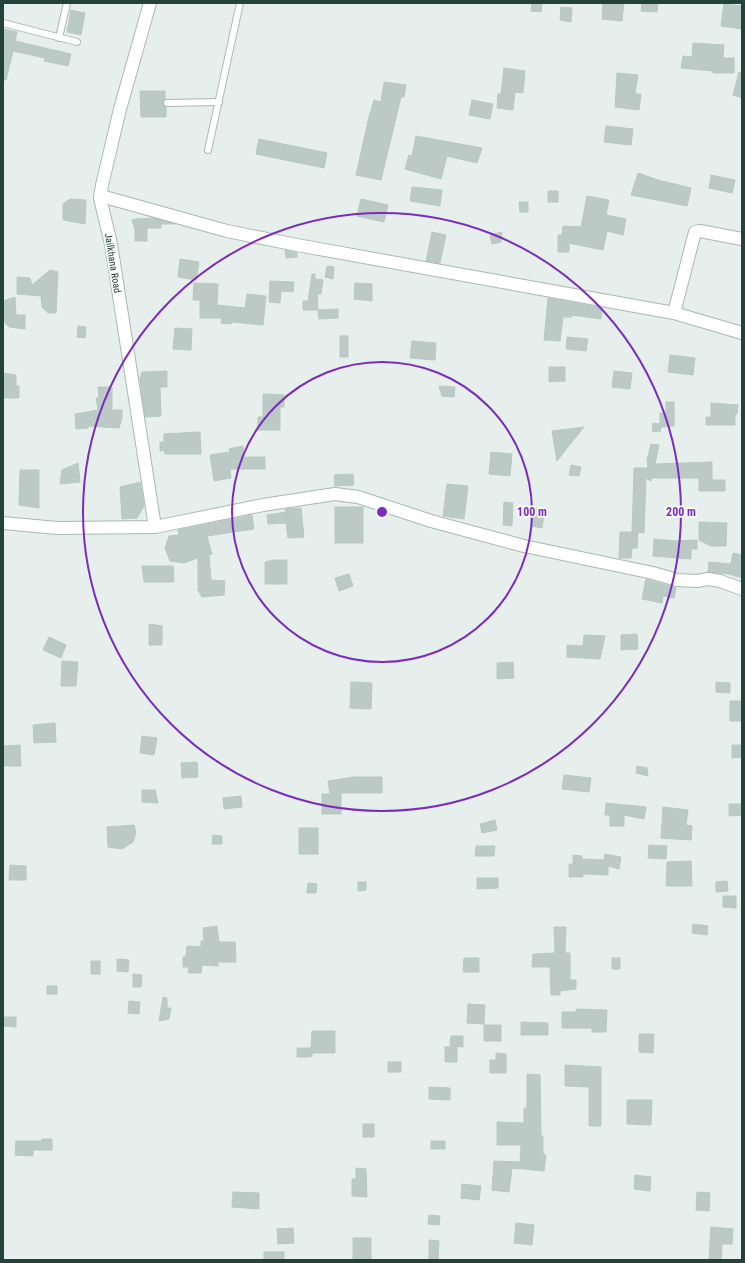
<svg xmlns="http://www.w3.org/2000/svg" width="745" height="1263" viewBox="0 0 745 1263" font-family="'Roboto Condensed',sans-serif">
<rect width="100%" height="100%" fill="#e6efeb"/>
<g fill="#bbcac4" stroke="#b8c9c2">
<polygon points="532,3 542,3 541,12 531,11"/>
<polygon points="603,3 624,3 622,21 602,19"/>
<polygon points="642,3 658,3 657,12 641,11"/>
<polygon points="724,4 742,6 742,29 721,26"/>
<polygon points="561,7 572,8 571,22 560,20"/>
<polygon points="71,10 85,13 81,35 67,32"/>
<polygon points="3,29 17,32 15,41 71,54 68,66 44,61 45,58 13,51 6,80 3,80"/>
<polygon points="693,43 724,45 723,58 734,58 734,73 713,73 713,71 681,68 683,56 692,57"/>
<polygon points="504,68 525,71 523,93 515,92 513,110 497,108 498,94 501,94"/>
<polygon points="739,72 742,73 742,98 733,95"/>
<polygon points="617,73 638,75 635,94 641,94 639,110 615,107"/>
<polygon points="384,82 406,85 404,97 401,97 381,180 356,175 369,117 374,100 381,102"/>
<polygon points="140,91 165,91 165,99 163,103 166,107 166,117 141,117"/>
<polygon points="472,100 493,104 490,119 469,115"/>
<polygon points="606,126 633,129 631,145 604,142"/>
<polygon points="416,136 482,148 477,163 447,156 441,179 405,169 409,155 412,156"/>
<polygon points="259,139 327,153 324,168 256,154"/>
<polygon points="638,173 658,180 691,188 687,206 631,195"/>
<polygon points="711,175 735,180 732,193 709,188"/>
<polygon points="412,187 442,190 440,206 410,201"/>
<rect x="548" y="191" width="10" height="11"/>
<polygon points="587,196 609,200 606,215 626,219 623,235 607,231 603,250 569,243 569,252 558,252 558,235 562,235 563,226 581,227"/>
<polygon points="70,199 86,200 85,224 63,220 63,204"/>
<polygon points="361,199 388,205 384,222 357,216"/>
<polygon points="519,202 528,202 528,212 520,212"/>
<polygon points="136,219 153,218 175,224 161,224 161,228 147,228 147,241 135,241 135,230 132,220"/>
<polygon points="432,232 446,235 440,263 426,261"/>
<polygon points="502,232 501,242 492,244 490,235"/>
<polygon points="285,250 297,253 297,257 286,258"/>
<polygon points="180,259 199,262 196,280 178,277"/>
<polygon points="327,266 334,267 333,279 325,277"/>
<polygon points="50,270 58,272 56,313 48,313 42,307 41,296 17,294 17,277 30,278 32,285"/>
<polygon points="312,274 315,274 315,279 323,280 321,294 317,294 318,310 303,310 303,301 308,301"/>
<polygon points="270,281 294,282 293,292 281,291 280,303 269,302"/>
<polygon points="194,283 218,284 217,305 245,308 247,294 266,296 263,325 232,322 231,324 221,323 222,318 200,318 200,300 193,300"/>
<polygon points="355,283 372,284 372,301 354,299"/>
<polygon points="15,297 16,315 25,315 25,329 9,327 3,321 3,301"/>
<polygon points="548,298 602,308 601,319 572,315 572,317 563,317 560,341 544,340"/>
<polygon points="338,309 338,318 319,319 318,310"/>
<polygon points="78,326 86,327 85,338 77,337"/>
<polygon points="175,328 192,329 191,350 173,349"/>
<rect x="340" y="336" width="8" height="21"/>
<polygon points="567,337 588,339 586,351 566,349"/>
<polygon points="412,341 436,343 435,360 410,358"/>
<polygon points="670,355 695,358 693,375 668,372"/>
<polygon points="549,367 565,367 565,381 549,382"/>
<polygon points="167,371 167,387 160,387 161,416 145,417 140,379 142,372"/>
<polygon points="614,371 632,373 630,389 612,387"/>
<polygon points="3,373 16,375 16,386 19,386 19,398 3,398"/>
<polygon points="439,386 455,387 454,397 442,396"/>
<polygon points="98,387 112,387 112,410 122,410 122,418 119,428 88,426 88,428 76,429 75,414 98,410 96,398 99,398"/>
<polygon points="263,394 284,395 284,407 280,407 280,430 258,430 258,417 263,417"/>
<polygon points="666,402 674,402 674,426 661,427 660,432 652,431 653,423 660,424 660,413 666,413"/>
<polygon points="711,403 738,405 737,414 735,414 735,425 706,425 706,417 711,417"/>
<polygon points="584,427 572,442 557,461 552,431"/>
<polygon points="200,432 201,454 165,454 164,450 160,451 160,442 164,442 164,434"/>
<polygon points="651,444 659,445 655,464 712,462 712,480 725,480 725,491 699,491 699,478 652,478 651,481 646,478 644,533 638,532 637,548 632,548 631,558 619,558 620,532 632,532 634,468 648,468 647,460"/>
<polygon points="243,446 244,457 265,457 265,469 230,469 231,478 214,481 210,455 230,452 229,449"/>
<polygon points="491,452 512,454 510,476 489,474"/>
<polygon points="78,463 80,482 60,484 62,470"/>
<polygon points="571,465 581,467 579,476 569,475"/>
<polygon points="20,470 39,470 39,508 19,505"/>
<polygon points="353,474 354,485 335,486 334,475"/>
<polygon points="140,482 144,506 137,518 122,519 120,487"/>
<polygon points="447,484 468,486 464,519 443,516"/>
<polygon points="504,502 513,503 512,526 503,525"/>
<rect x="335" y="507" width="28" height="36"/>
<polygon points="301,508 304,537 288,538 286,523 268,524 267,515 286,512 285,509"/>
<polygon points="533,508 545,509 542,528 531,526"/>
<polygon points="252,515 254,529 207,536 212,554 209,555 211,580 225,581 224,595 202,597 198,590 198,558 184,563 170,561 165,548 169,536 179,535 178,530"/>
<polygon points="699,522 727,523 726,546 711,546 699,540"/>
<polygon points="654,539 676,541 697,540 697,549 691,549 691,559 653,556"/>
<polygon points="733,553 742,555 742,578 729,574 708,572 709,562 731,564"/>
<polygon points="273,560 287,560 287,584 265,584 265,562"/>
<polygon points="142,566 173,566 174,582 144,582"/>
<polygon points="349,574 353,586 339,591 335,578"/>
<polygon points="646,579 676,588 674,598 663,596 662,603 642,599"/>
<polygon points="149,624 162,626 162,645 149,645"/>
<polygon points="637,634 638,649 621,650 621,635"/>
<polygon points="584,635 605,636 600,659 567,657 567,645 583,646"/>
<polygon points="49,637 66,645 61,658 43,650"/>
<polygon points="62,661 78,662 76,686 61,686"/>
<polygon points="513,662 514,678 497,679 497,663"/>
<polygon points="351,682 372,683 371,709 350,708"/>
<polygon points="716,682 730,683 730,693 716,692"/>
<rect x="730" y="701" width="12" height="20"/>
<polygon points="55,723 56,742 34,743 33,725"/>
<polygon points="142,736 157,738 154,755 140,753"/>
<polygon points="20,745 21,766 3,766 3,746"/>
<polygon points="732,745 742,745 742,757 732,758"/>
<polygon points="197,762 198,777 182,778 181,763"/>
<polygon points="637,766 647,768 648,776 636,773"/>
<polygon points="564,775 591,778 589,792 562,789"/>
<polygon points="354,777 382,777 382,793 341,793 341,814 322,814 322,794 330,794 328,781"/>
<polygon points="142,790 155,790 158,803 142,802"/>
<polygon points="241,796 242,807 224,809 223,798"/>
<polygon points="606,803 646,807 644,819 624,815 624,826 610,826 610,815 605,815"/>
<polygon points="729,804 742,804 742,815 729,816"/>
<polygon points="663,807 688,810 686,825 692,826 691,840 661,838"/>
<polygon points="495,820 497,830 482,833 480,824"/>
<polygon points="134,825 136,833 133,842 122,849 108,847 107,827"/>
<rect x="299" y="828" width="19" height="26"/>
<polygon points="213,835 222,836 222,844 212,844"/>
<polygon points="649,845 667,846 666,859 648,858"/>
<polygon points="476,846 495,846 494,856 475,856"/>
<polygon points="605,854 621,857 619,869 608,866 608,875 583,874 583,877 569,877 569,864 573,864 573,855 582,856 582,859 604,860"/>
<polygon points="691,861 692,886 666,886 667,862"/>
<polygon points="10,865 26,866 26,880 9,880"/>
<polygon points="477,878 498,878 498,888 477,889"/>
<polygon points="727,881 728,891 716,892 716,882"/>
<polygon points="358,882 366,882 366,890 358,891"/>
<polygon points="308,883 317,884 316,893 307,893"/>
<polygon points="723,896 736,896 736,908 723,907"/>
<polygon points="693,924 708,926 707,935 692,933"/>
<polygon points="217,926 219,942 235,942 236,962 218,962 218,966 202,965 201,973 188,973 189,967 183,967 183,957 186,957 187,946 201,947 201,941 204,941 203,928"/>
<polygon points="554,927 566,927 565,953 570,953 570,980 576,980 576,989 560,991 560,995 551,995 550,967 532,967 533,954 555,953"/>
<polygon points="464,958 479,958 479,972 463,972"/>
<rect x="612" y="958" width="8" height="11"/>
<polygon points="117,959 129,960 128,972 117,971"/>
<rect x="91" y="961" width="9" height="13"/>
<polygon points="133,974 142,975 141,987 133,987"/>
<rect x="47" y="986" width="10" height="8"/>
<polygon points="163,997 167,998 167,1008 171,1008 169,1019 159,1021"/>
<polygon points="129,1001 140,1002 139,1014 128,1013"/>
<polygon points="468,1004 485,1005 484,1024 467,1023"/>
<polygon points="576,1009 607,1010 606,1032 592,1032 592,1028 562,1028 562,1012 576,1012"/>
<polygon points="3,1017 16,1017 16,1027 3,1026"/>
<polygon points="521,1022 548,1023 548,1035 521,1035"/>
<rect x="484" y="1025" width="17" height="16"/>
<polygon points="312,1031 335,1031 335,1053 312,1053 312,1056 309,1057 297,1057 297,1048 311,1048"/>
<polygon points="639,1034 654,1034 653,1053 639,1052"/>
<polygon points="451,1036 463,1036 463,1047 450,1046"/>
<rect x="445" y="1047" width="12" height="15"/>
<polygon points="496,1053 506,1054 506,1073 490,1073 490,1060 496,1060"/>
<rect x="388" y="1062" width="13" height="10"/>
<polygon points="565,1065 601,1067 601,1126 589,1126 589,1087 565,1086"/>
<polygon points="527,1074 540,1075 541,1136 543,1136 543,1154 546,1155 544,1171 512,1168 509,1192 492,1190 494,1161 520,1162 521,1145 497,1145 497,1122 524,1123 524,1108 527,1108"/>
<polygon points="429,1087 450,1088 450,1100 429,1099"/>
<polygon points="627,1100 652,1100 651,1125 627,1124"/>
<rect x="363" y="1124" width="11" height="13"/>
<polygon points="42,1139 52,1139 52,1150 33,1150 33,1156 15,1155 16,1141 42,1141"/>
<rect x="431" y="1141" width="14" height="8"/>
<polygon points="356,1168 366,1169 367,1197 352,1196 352,1179 356,1179"/>
<polygon points="635,1175 651,1177 650,1191 634,1189"/>
<polygon points="462,1184 481,1186 479,1200 461,1198"/>
<polygon points="233,1192 259,1193 259,1209 232,1207"/>
<polygon points="697,1192 710,1193 709,1211 696,1210"/>
<polygon points="429,1215 440,1216 439,1225 428,1224"/>
<polygon points="516,1223 534,1225 532,1245 514,1243"/>
<polygon points="711,1227 733,1229 732,1244 722,1244 721,1260 709,1260"/>
<polygon points="293,1228 294,1243 278,1244 277,1229"/>
<rect x="353" y="1238" width="18" height="22"/>
<polygon points="429,1240 439,1241 438,1260 429,1260"/>
<rect x="264" y="1252" width="20" height="8"/>
</g>
<g fill="none" stroke-linecap="round" stroke-linejoin="round">
<g stroke="#a8b8b2" stroke-width="8">
<g id="service">
<polyline points="3,23 77,42"/>
<polyline points="59,38 67,3"/>
<polyline points="167,103 219,102"/>
<polyline points="208,150 240,3"/>
</g>
</g>
<g stroke="#a8b8b2" stroke-width="14">
<g id="minor">
<polyline points="150,3 120,109 102,185 100,198 111,244 155,527"/>
<polyline points="101,196 227,231 297,245 674,313 742,333"/>
<polyline points="674,313 695,232 700,231 742,239"/>
<polyline points="3,523 57,528 155,527 263,505 335,494 358,497 431,521 524,546 653,573 677,580 697,581 708,579 720,581 742,589"/>
</g>
</g>
<use href="#service" stroke="#fff" stroke-width="6"/>
<use href="#minor" stroke="#fff" stroke-width="12"/>
</g>
<g fill="none" stroke="#7b2cbf" stroke-width="2">
<circle cx="382" cy="512" r="150"/>
<circle cx="382" cy="512" r="299"/>
</g>
<g text-anchor="middle" dominant-baseline="central" stroke-width="3.5" stroke-linejoin="round" paint-order="stroke">
<g font-size="10" fill="#24423a" stroke="#f7fbf9">
<text transform="translate(113 263) rotate(81)">Jailkhana Road</text>
</g>
</g>
<circle cx="382" cy="512" r="6" fill="#7b2cbf" stroke="#f7fbf9" stroke-width="2"/>
<g font-size="12" text-anchor="middle" font-weight="bold" fill="#7b2cbf" stroke="#f7fbf9" stroke-width="3.5" stroke-linejoin="round" paint-order="stroke">
<text x="532" y="516">100 m</text>
<text x="681" y="516">200 m</text>
</g>
<rect width="745" height="1263" fill="none" stroke="#24423a" stroke-width="8"/>
</svg>
